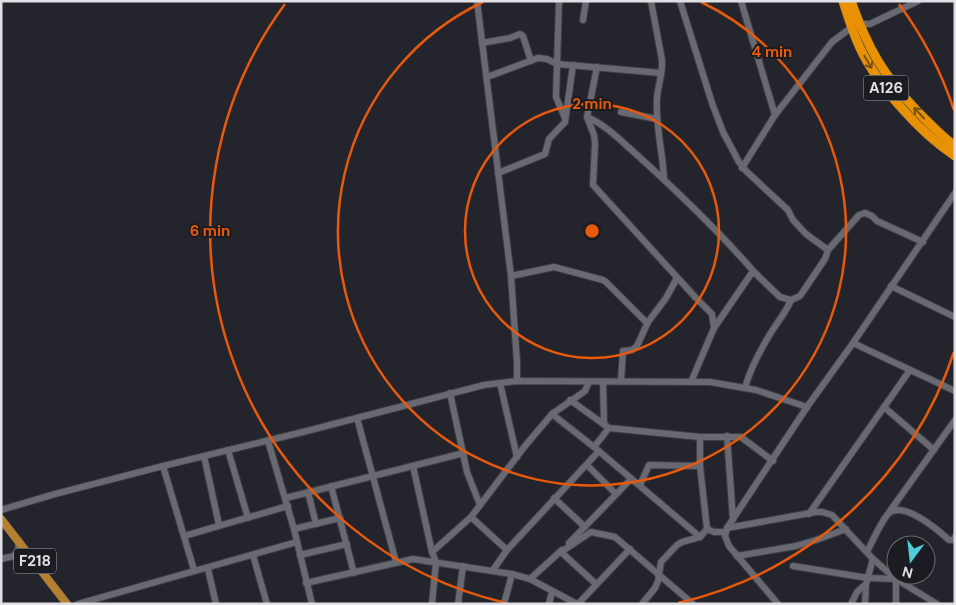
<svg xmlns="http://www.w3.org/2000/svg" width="956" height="605" viewBox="0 0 956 605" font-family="'DM Sans',sans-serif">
<rect width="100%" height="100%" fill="#24242c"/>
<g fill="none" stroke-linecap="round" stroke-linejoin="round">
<g stroke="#3f3f46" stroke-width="8">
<g id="minor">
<polyline points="477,1 511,276 517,362 517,381"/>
<polyline points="559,1 556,97 565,118"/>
<path d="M651 1 662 60C663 73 658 85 657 98 655 125 663 152 664 179"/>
<polyline points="680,1 712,103 723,132 739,162 746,171 788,210 793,220 806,234 828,250"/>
<polyline points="741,1 775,115"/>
<polyline points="583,20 586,1"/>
<polyline points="482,43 510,38 520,34 523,36 531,61"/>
<polyline points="597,67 587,117 594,135 595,144 593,185 696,298 712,314 714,328"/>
<polyline points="487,77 538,58 547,59 557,64 661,73"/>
<polyline points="621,112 657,119"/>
<path d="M587 117C606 125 621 141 636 154 678 192 718 230 755 273"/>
<polyline points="742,168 775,115 832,42 852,27 860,24 870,24 918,1"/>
<polyline points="498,173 545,154 549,139 565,122 573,65"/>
<polyline points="511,276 554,267 603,280 606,282 647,323"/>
<polyline points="891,286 955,317"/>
<polyline points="853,343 955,391"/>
<polyline points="621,381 623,351 632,350 637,346 648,322 666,298 677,278"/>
<polyline points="603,382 604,424"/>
<polyline points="691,382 714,328 751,274 755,273 780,297 791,300 800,296 825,259 828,250 859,215 865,213 872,216 877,221 923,242"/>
<polyline points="500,383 517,457"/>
<path d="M745 388C750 369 762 347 772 331 779 320 786 312 791 300"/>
<polyline points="450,393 467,472 480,505"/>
<polyline points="570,400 609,428 700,437 741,437 773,461"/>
<polyline points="884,407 934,450"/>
<polyline points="552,414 594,447 700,537"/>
<polyline points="357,418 396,562"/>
<polyline points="727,436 733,519"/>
<polyline points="268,441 294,529 312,604"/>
<polyline points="594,447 609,428"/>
<polyline points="228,450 248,518"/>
<polyline points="204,456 219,525"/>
<polyline points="587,465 616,494"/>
<polyline points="163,466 194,570"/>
<polyline points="413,466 432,552 436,562 432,604"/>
<polyline points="640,485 649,465 700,466"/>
<polyline points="331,486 354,573"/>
<polyline points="308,492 316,524"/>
<polyline points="286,498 464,453"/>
<polyline points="554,498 585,527"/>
<polyline points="1,510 55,494 163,466 303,432 484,385 517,381 710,382 756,390 807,407"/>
<polyline points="890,511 955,420"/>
<polyline points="809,514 910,370"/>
<polyline points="471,517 507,550"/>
<polyline points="727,528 816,512 822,512 832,515 873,559 896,579 937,604"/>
<polyline points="294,529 340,518"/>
<polyline points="707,529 714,532 726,532"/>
<polyline points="184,536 288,506"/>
<polyline points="569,543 631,479"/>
<polyline points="432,552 471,517 525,446 552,414 585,391 589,382"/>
<polyline points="561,552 591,532 615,537 693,604"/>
<polyline points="561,552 596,584"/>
<path d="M867 552C872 542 881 522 888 514 902 499 938 530 949 540H953L955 537"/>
<polyline points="253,555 267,604"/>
<polyline points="300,555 347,544"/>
<polyline points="737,556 796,546 816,540 846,529"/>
<polyline points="1,559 14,556 18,550 19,541"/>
<polyline points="793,566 868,578 896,579"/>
<polyline points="208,569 216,604"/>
<polyline points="493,570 507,550 599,451"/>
<polyline points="530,579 562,550"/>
<polyline points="896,579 896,604"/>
<polyline points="306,583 413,559 512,574 530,579 577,604"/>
<polyline points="78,604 297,542"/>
<polyline points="458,604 463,566"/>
<polyline points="504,604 512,574"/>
<polyline points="549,604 552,592"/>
<polyline points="578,604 630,549"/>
<polyline points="642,604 655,588 658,581 661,562 677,545 682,542 700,537 707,529 700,466 700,437"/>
<polyline points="778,604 729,546 725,536 727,528 807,407 853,343 955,193"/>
<polyline points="851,604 857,592 866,584"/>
<polyline points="865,604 866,584 873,559"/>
</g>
</g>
<g stroke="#3f3f46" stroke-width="9">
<polyline id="major" points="1,519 67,604"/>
</g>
<g stroke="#3f3f46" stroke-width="10">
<g id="highway">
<path d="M843 1C848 17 853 33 860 48 878 86 920 133 955 156"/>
<path d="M851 1C868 49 883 75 918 112 930 124 941 136 955 146"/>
</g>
</g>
<use href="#minor" stroke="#696972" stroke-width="6"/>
<use href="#major" stroke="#b58131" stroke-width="8"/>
<use href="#highway" stroke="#e89105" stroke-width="9"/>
</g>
<defs><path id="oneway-shaft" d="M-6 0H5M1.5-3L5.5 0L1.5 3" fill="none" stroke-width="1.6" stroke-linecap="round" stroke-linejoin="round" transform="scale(1.25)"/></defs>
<g stroke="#775015">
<use href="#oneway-shaft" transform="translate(868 62) rotate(60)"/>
<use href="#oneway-shaft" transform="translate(919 113) rotate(-133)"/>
</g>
<g fill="none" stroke="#e8590c" stroke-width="2.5">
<circle cx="592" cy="231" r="127"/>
<path d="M701 2A254 254 0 1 1 483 2"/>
<path d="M954 352A382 382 0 0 1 678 603M506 603A382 382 0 0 1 285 4M899 4A382 382 0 0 1 954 110"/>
</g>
<g text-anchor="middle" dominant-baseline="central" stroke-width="4" stroke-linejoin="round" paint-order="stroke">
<g fill="#1b1b22" stroke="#a4a4aa" stroke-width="1">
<rect x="863.5" y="75.5" width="45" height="25" rx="4"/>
<rect x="14" y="548.5" width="42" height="25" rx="4"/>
</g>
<g font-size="15" font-weight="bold" fill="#dfdfe4">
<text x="886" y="88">A126</text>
<text x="35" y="561">F218</text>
</g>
</g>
<circle cx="592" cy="231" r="8" fill="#e8590c" stroke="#1b1b22" stroke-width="2.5"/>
<g font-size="15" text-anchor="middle" font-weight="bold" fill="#e8590c" stroke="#1b1b22" stroke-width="4" stroke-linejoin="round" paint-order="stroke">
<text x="772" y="57">4 min</text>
<text x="592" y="109">2 min</text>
<text x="210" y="236">6 min</text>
</g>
<rect width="956" height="605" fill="none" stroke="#dfdfe4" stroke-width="5"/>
<g transform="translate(911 560) rotate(195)"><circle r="24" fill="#1b1b22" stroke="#696970"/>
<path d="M0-4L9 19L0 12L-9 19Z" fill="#52cbd9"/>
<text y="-8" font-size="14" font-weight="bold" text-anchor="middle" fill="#dfdfe4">N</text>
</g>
</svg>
